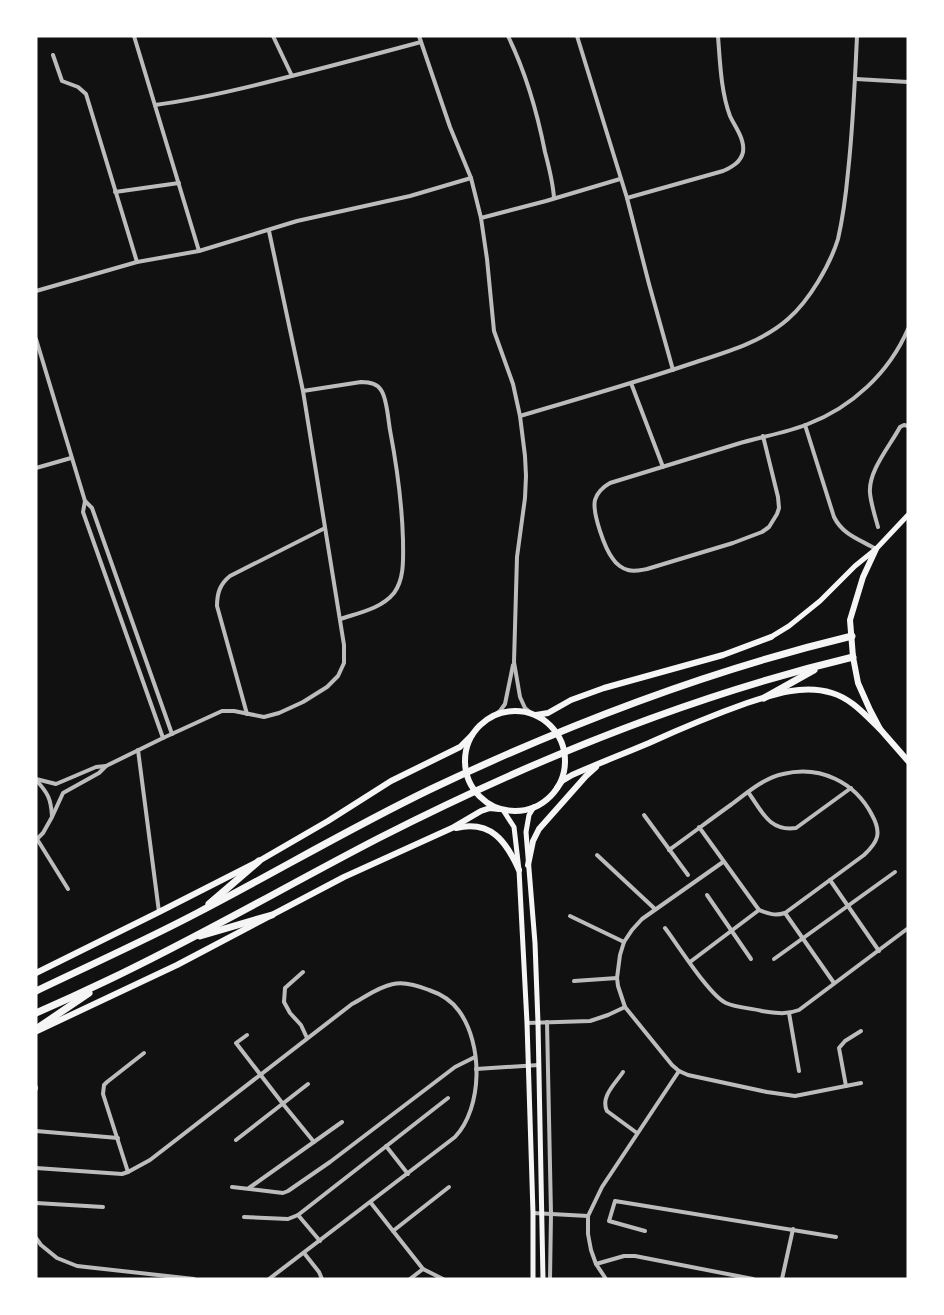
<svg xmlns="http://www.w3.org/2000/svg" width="944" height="1315" viewBox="0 0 944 1315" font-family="Karla,sans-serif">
<rect width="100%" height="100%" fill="#111"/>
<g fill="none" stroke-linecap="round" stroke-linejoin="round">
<g stroke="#bcbcbc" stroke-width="4">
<polyline points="134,36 199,251"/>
<polyline points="273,36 292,76"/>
<polyline points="419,36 450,127 471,178 481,218 487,259 494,331 513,384 520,416 525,456 526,476 525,498 517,557 514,662 520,697 525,708 531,713"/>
<path d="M508 36C526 73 537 111 545 152 549 167 553 183 554 198"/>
<polyline points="577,36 627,198 649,284 673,370"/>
<polyline points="53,55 62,81 78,87 86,94 137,262"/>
<polyline points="856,79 908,82"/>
<path d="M155 105C192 100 228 92 264 83 316 70 369 56 421 42"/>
<polyline points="115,192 179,183"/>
<path d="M627 198 723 171C732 167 741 162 743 152 745 139 735 127 730 116 721 92 720 62 718 36"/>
<polyline points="481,218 546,201 620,179"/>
<polyline points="36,291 137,262 199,251 297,221 410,196 471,178"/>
<polyline points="36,339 85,501 83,512 163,738"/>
<polyline points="631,383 663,467"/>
<path d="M303 391 361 382C368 382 377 383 381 390 387 398 388 419 390 430 397 467 402 502 403 540 403 557 405 578 394 593 381 609 358 613 340 619"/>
<path d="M520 416C577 399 634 383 690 364 723 353 761 343 788 319 809 301 830 265 838 239 843 217 846 194 848 172 853 127 855 81 857 36"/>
<path d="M805 425 834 517C843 535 859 539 876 549"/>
<path d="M763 436 778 497 779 508 777 514 769 527 762 532 733 543 647 569C641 570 634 572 628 570 623 569 616 564 613 559 605 549 592 513 595 500 597 493 603 487 610 483 652 470 695 457 737 444 760 437 786 433 808 424 852 407 889 373 908 329"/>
<polyline points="36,468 71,458"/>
<polyline points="85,501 92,508 172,734"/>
<path d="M878 527C875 516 871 504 870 493 868 471 890 446 900 427L904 425 908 426"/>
<path d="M247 714 217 606C217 593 220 584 230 576L325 528"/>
<polyline points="493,716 500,711 505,704 513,665"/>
<polyline points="138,750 159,912"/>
<polyline points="36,779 56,784 96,767 106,766"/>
<path d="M36 780C48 793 51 799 52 816"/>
<path d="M748 792C762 811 769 832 796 828L851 788"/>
<polyline points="644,815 688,875"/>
<polyline points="37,839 68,889"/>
<polyline points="36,840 43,833 52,817 63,793 99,773 106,766 163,738 222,711 234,711 264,717 279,713 303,702 327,687 338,676 344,663 344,645 303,391 269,231"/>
<path d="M669 850C690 835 711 819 732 804 748 792 764 778 783 774 820 765 855 782 872 815 882 833 878 842 864 855L785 913C775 916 769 914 759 910L699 827"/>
<polyline points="597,855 655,909"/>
<polyline points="723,862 642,919 632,930 624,942 620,955 617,978 618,986 625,1007 672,1065 679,1071 688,1075 767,1092 795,1096 861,1083"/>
<polyline points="830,880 879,951"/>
<polyline points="707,895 751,959"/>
<polyline points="785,913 834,983"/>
<polyline points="570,916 624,942"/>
<path d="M665 928C678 945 709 995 726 1003 737 1008 751 1008 762 1011 776 1013 786 1015 799 1010L907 929"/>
<polyline points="774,959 895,872"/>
<polyline points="690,962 759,910"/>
<polyline points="303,972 285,988 284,1002 290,1013 301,1025 307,1038"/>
<polyline points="574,981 617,978"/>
<polyline points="789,1013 799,1071"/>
<polyline points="547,1022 551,1214 550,1279"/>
<polyline points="527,1023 590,1021 608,1015 625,1007"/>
<polyline points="247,1035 236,1043 283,1104 314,1142"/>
<polyline points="476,1069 539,1065"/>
<path d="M623 1072C615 1084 600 1097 607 1111L637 1133"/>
<polyline points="846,1086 839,1048 845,1041 861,1031"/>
<polyline points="36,1087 36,1089"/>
<polyline points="36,1131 118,1138"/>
<polyline points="236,1140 308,1084"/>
<polyline points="386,1146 408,1174"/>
<path d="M36 1168 122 1174 128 1172 150 1160 352 1004C365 997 378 987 393 984 405 981 419 986 429 990 441 994 452 1001 459 1011 483 1044 483 1107 455 1137L269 1279"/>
<polyline points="128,1172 103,1094 104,1085 107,1082 144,1053"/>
<polyline points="232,1187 283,1193 288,1191 330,1162 455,1067 475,1057"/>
<polyline points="249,1188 342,1122"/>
<polyline points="36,1203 103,1207"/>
<polyline points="371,1203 423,1269 443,1279"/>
<polyline points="533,1213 588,1216"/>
<polyline points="298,1215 320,1241"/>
<polyline points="244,1217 288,1219 298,1215 448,1098"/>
<polyline points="393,1231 449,1187"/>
<polyline points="645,1231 609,1221 615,1201 836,1237"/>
<polyline points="36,1238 41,1245 57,1258 77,1266 194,1279"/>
<polyline points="304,1253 319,1272 322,1279"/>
<polyline points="596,1264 624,1256 635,1256 753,1279"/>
<polyline points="410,1279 423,1269"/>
<polyline points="606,1279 596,1264 591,1250 588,1234 588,1216 602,1187 679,1071"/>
<polyline points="782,1279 793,1229"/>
</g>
<g stroke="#f5f5f5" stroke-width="5">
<polyline points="534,807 529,815 526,832 535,943 538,1023 543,1279"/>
<polyline points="503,810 514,827 519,870 527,1023 533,1213 533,1279"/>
</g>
<polyline stroke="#f5f5f5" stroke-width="5" points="771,637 789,626 820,601 855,566 876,549 908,515"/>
<g stroke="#f5f5f5" stroke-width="6">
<polyline points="876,549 863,577 850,620 853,657 858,683 870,710 880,729 908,761"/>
<circle cx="515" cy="761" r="50"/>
<polyline points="536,715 548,713 571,700 604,688 723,655 771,637"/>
<path d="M557 788 562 781 572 775C597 764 623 754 649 743 682 728 713 715 747 703 774 694 804 684 832 693 852 699 865 715 880 729"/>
<path d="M456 828C491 820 506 841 519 870"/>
<polyline points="528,865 533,841 539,829 586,776 596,767"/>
<polyline points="36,973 159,912 259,861 328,821 391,781 460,747 472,735"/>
<polyline points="37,1031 177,965 344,877 452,828 481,811 490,808 499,809"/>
</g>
<g stroke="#f5f5f5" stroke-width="7">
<polyline points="764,698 814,670"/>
<polyline points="209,904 259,861"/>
<polyline points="200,936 272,915"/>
<path d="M36 991C90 965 146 940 199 912 276 872 352 827 431 789 566 725 706 671 852 636"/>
<path d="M36 1013C59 1003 83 992 106 981 199 937 288 885 379 838 530 761 689 696 853 657"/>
<polyline points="36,1029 89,993"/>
</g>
</g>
<rect width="944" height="1315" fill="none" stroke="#ffffff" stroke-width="75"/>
</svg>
